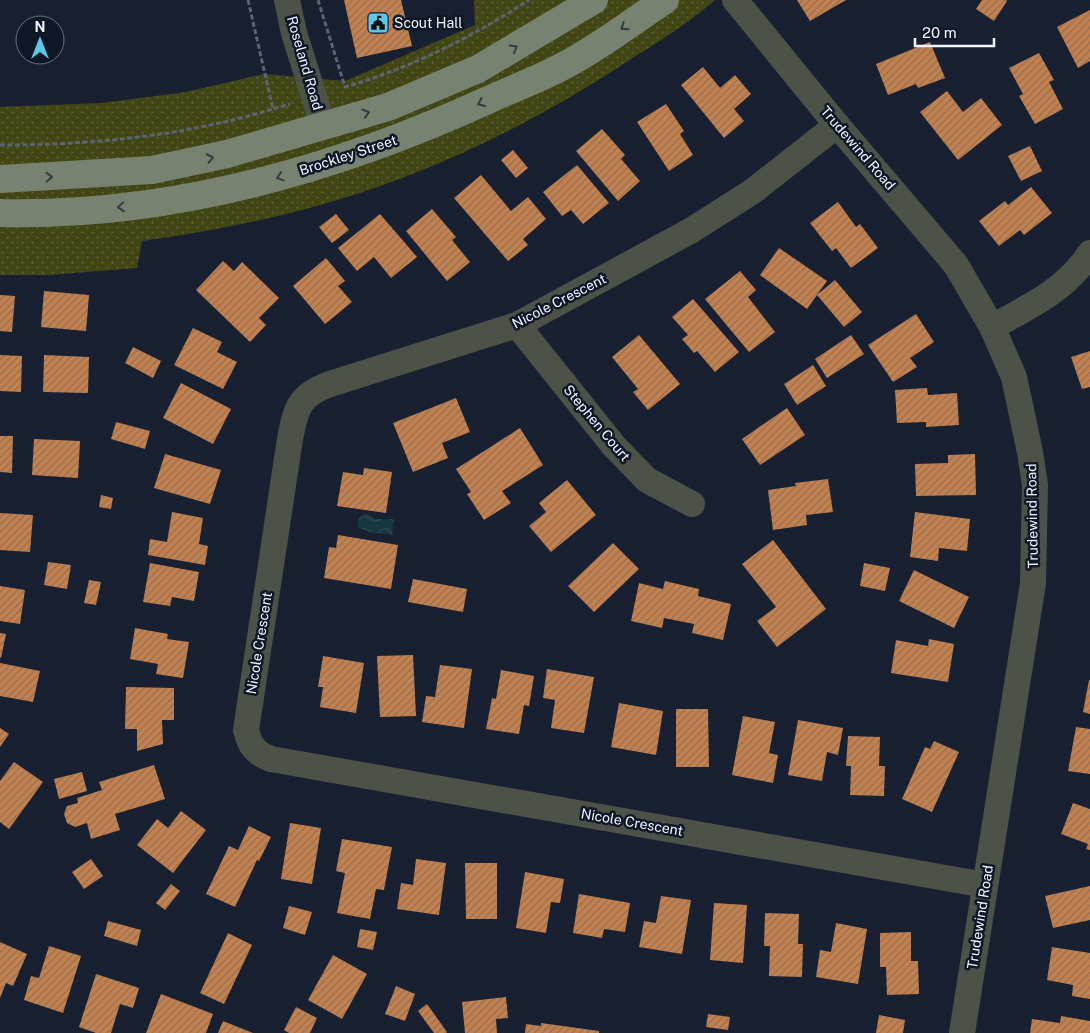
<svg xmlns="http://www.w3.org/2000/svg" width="1090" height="1033" viewBox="0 0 1090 1033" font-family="'Public Sans',sans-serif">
<defs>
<pattern id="grass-dots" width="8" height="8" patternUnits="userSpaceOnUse" patternTransform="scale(1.25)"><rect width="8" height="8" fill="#424615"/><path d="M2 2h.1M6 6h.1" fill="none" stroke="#5e6138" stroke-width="1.8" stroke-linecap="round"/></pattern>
<pattern id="water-waves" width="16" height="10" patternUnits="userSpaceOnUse" patternTransform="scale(1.25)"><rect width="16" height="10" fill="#173740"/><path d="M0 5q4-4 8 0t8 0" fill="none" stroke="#2e4b53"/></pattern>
<pattern id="building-hatch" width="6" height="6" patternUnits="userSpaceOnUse" patternTransform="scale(1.25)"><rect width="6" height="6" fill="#c18150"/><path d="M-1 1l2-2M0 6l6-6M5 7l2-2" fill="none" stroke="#976e4f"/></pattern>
</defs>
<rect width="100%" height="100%" fill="#192031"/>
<path fill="url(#grass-dots)" d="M474 0H715C689 23 658 42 628 61 528 127 418 180 302 210 249 224 196 233 142 241L137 268 49 275H0V107L102 103 186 92 264 74 345 81 475 25Z"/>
<polygon fill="url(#water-waves)" points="366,513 376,519 394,519 392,535 369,532 357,527 359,518"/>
<g fill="url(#building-hatch)">
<polygon points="344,0 401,0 412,46 357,58"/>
<polygon points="797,0 846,0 810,21"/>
<polygon points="982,0 1006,0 1007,1 994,21 976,9"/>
<polygon points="1090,10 1090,61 1078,68 1057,27"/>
<polygon points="930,42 945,78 918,88 916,84 888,95 876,64"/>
<polygon points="1039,53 1054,80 1049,82 1063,109 1035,124 1019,96 1023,94 1009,68"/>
<polygon points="703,67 720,88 735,75 751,94 734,109 744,121 724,138 681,85"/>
<polygon points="947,91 963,112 981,98 1002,125 958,160 920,112"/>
<polygon points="666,104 684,131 680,134 693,155 669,171 637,122"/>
<polygon points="602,129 625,155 621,159 640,181 618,201 576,151"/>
<polygon points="1030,146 1042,171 1021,181 1008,156"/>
<polygon points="513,150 528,168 516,178 501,160"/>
<polygon points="577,165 609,203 583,224 571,210 562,216 543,192"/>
<polygon points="481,175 511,211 528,197 546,219 523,239 528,245 508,261 454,198"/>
<polygon points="1031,187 1052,213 1024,235 1020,230 999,246 979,221 1005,201 1008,205"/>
<polygon points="838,202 856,227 860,224 878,248 851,268 836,248 832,251 810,223"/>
<polygon points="432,209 456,237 452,240 470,262 447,281 406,231"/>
<polygon points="336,214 349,230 332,243 319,227"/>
<polygon points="380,214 417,257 391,278 374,257 357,271 338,248"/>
<polygon points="779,248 827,281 807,309 760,275"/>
<polygon points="326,258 345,281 338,286 352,302 325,324 293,286"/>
<polygon points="223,261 234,271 242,262 279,298 259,318 266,325 250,342 196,290"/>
<polygon points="740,271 756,290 748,297 775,332 749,352 705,299"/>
<polygon points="835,280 862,312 844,327 817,295"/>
<polygon points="44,291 89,295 86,331 41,327"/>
<polygon points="0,295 15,296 12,332 0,331"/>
<polygon points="693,299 739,352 715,372 697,351 694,353 682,339 688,335 672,317"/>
<polygon points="916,314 934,342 910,358 917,367 893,382 868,345"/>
<polygon points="193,328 222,342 217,352 237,362 223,389 174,365"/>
<polygon points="639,335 680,384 648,410 633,392 638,389 612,357"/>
<polygon points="851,335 864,354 827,378 815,359"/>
<polygon points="133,347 161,361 153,378 125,363"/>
<polygon points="1090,351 1090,387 1082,389 1071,357"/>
<polygon points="0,355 22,356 21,392 0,391"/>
<polygon points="44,355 89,357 88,393 43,392"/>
<polygon points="813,365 826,386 797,405 784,384"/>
<polygon points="181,383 231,409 213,444 163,418"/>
<polygon points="927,388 928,395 957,393 959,425 926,427 926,422 897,423 895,390"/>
<polygon points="456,398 470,432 442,443 448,458 413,472 393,423"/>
<polygon points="787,408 805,435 760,465 742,439"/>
<polygon points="116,422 150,431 145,449 111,439"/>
<polygon points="520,428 543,465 502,491 511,503 484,520 467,494 471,492 456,469"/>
<polygon points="0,436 13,436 12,473 0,472"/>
<polygon points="34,439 80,441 78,478 32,475"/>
<polygon points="165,454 221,470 210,504 154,488"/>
<polygon points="975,454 976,495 916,496 915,464 948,463 948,455"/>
<polygon points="364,468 392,472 386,513 337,506 343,472 363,475"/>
<polygon points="828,479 833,512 806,515 807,525 773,530 768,490 796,486 795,483"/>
<polygon points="567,480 596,515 551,552 529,526 546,512 539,503"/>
<polygon points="101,495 113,498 111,509 99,507"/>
<polygon points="172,512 203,518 199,544 208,546 205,565 148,555 150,539 167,542"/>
<polygon points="915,512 970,519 967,551 939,548 938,561 910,557"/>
<polygon points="0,513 33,515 30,552 0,550"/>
<polygon points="338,535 398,545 391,589 324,578 329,547 336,548"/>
<polygon points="773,540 826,609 777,647 757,621 776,607 742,564"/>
<polygon points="613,543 639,569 594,612 568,586"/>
<polygon points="48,562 71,565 67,589 44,585"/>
<polygon points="150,563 199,572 194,601 172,597 170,606 143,602"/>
<polygon points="864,563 890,568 885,591 860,586"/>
<polygon points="914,570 969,597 954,628 899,601"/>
<polygon points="413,579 467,589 463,612 408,602"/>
<polygon points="89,580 101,582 96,605 84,603"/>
<polygon points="665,581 699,589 698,596 731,604 723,640 692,633 694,624 664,618 662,628 631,621 639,583 663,589"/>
<polygon points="0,586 25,590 20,624 0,621"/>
<polygon points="135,628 168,634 167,639 189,642 183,678 156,674 158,664 130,659"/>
<polygon points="0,633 6,634 1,658 0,657"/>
<polygon points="929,639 954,644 948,682 891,673 896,640 928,646"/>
<polygon points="413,655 416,716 380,717 377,656"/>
<polygon points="323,656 364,663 356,713 320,707 323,687 318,687"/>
<polygon points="0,663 40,671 33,702 0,696"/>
<polygon points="440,665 472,669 464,728 422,722 426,696 435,697"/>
<polygon points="547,669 594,677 584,733 551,728 555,700 543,698"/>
<polygon points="501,670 534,676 529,706 524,705 519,734 486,729 492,698 496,699"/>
<polygon points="1089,680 1090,680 1090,714 1083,712"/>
<polygon points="126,687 174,688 174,720 162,720 163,744 137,751 137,729 125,729"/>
<polygon points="619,703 663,711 656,755 611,747"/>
<polygon points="676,709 708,709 709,767 676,767"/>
<polygon points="743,716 775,722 769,753 778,755 773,783 732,775"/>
<polygon points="798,720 843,728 838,755 827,752 822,781 788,775"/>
<polygon points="1076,727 1090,729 1090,774 1068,771"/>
<polygon points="0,728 9,734 0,747"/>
<polygon points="848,736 880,737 879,766 885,766 884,796 850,795 851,766 846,766"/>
<polygon points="934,741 959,752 932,812 902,799 925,747 930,749"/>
<polygon points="14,762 43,782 9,829 0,822 0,781"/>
<polygon points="154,765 165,799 115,814 120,830 91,839 87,823 75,827 67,823 64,814 67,806 78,803 77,798 102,790 99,782"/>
<polygon points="82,772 87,791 59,799 54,779"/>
<polygon points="1073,803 1090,809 1090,850 1086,849 1088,844 1061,834"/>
<polygon points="181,811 206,830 173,873 137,845 157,819 168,828"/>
<polygon points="290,823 321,828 312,884 281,879"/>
<polygon points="249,826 271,837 259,861 257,860 235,907 206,894 229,846 238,850"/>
<polygon points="342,839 392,847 384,890 376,889 370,919 337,913 345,873 336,871"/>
<polygon points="91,859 103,876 84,889 72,872"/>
<polygon points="416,859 446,863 439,915 397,909 401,883 413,885"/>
<polygon points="465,863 497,863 497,919 466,919"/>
<polygon points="525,872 564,879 560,903 551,902 546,933 516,928"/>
<polygon points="171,884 180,891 165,910 156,903"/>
<polygon points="1090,886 1090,920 1053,928 1045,896"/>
<polygon points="579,894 630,903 625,932 604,929 602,938 573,933"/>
<polygon points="661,896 691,900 682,954 639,947 644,921 656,923"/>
<polygon points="714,903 747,905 743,963 710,960"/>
<polygon points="289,906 312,912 305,935 283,928"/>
<polygon points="765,913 799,914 798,944 803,944 802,977 769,976 770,946 764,946"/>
<polygon points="108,921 141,930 137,946 104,936"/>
<polygon points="836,923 867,929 858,984 816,977 820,950 831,952"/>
<polygon points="360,929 377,932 373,950 357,947"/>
<polygon points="911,932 911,961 918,961 919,994 887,995 886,967 880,967 880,933"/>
<polygon points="228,933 252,945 224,1004 200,993"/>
<polygon points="0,942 27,954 13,986 6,983 0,998"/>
<polygon points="49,946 81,956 63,1013 24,1000 31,976 39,978"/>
<polygon points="1052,947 1090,953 1090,999 1072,996 1073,985 1047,980"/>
<polygon points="333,955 367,974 342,1019 308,1000"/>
<polygon points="96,974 139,988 133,1008 120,1004 111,1033 96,1033 79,1027"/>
<polygon points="396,986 415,994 405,1021 385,1014"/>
<polygon points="161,994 213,1014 206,1033 146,1033"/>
<polygon points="506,997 508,1018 496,1019 497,1033 465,1033 462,1002"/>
<polygon points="427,1004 447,1032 446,1033 434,1033 418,1011"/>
<polygon points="296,1007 317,1018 310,1033 289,1033 284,1030"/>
<polygon points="708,1014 730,1017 728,1030 706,1027"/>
<polygon points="879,1015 905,1020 903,1033 876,1033"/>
<polygon points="1061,1016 1090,1021 1090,1033 1030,1033 1032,1019 1060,1023"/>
<polygon points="223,1021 253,1033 218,1033"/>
<polygon points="541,1023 599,1031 599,1033 525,1033 526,1024 541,1026"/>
</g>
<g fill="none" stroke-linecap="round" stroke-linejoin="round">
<g stroke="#5d6372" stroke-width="3" stroke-dasharray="5 2.5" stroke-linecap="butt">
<polyline points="248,0 273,109 290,104"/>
<path d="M318 0 345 87C411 68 472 37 529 0"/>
<path d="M0 145C92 145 184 136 273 109"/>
</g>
<g stroke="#4d5249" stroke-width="26">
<polyline points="287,0 294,33 323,125"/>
<polyline points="735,0 837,125 956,265 992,327 1014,377 1030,452 1035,485 1033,583 962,1033"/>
<path d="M837 125 753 191 692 230 517 325 330 384C299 395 296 408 290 439L246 730C250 746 255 753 271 759L985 885"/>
<polyline points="517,325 614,446 647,480 692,504"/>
<path d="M992 327C1029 307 1067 289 1090 253"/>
</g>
<g stroke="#788270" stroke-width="28">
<polyline points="0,179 152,170 227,154 388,107 478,69 594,0"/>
<path d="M0 213C170 217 335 170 488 100 514 88 542 78 567 64 601 46 633 21 665 0"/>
</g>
</g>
<defs><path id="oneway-chevron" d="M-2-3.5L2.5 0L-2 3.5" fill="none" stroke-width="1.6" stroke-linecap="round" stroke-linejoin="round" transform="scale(1.25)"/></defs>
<g stroke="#343c41">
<use href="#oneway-chevron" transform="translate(624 27) rotate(147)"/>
<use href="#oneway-chevron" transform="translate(514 48) rotate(-30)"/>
<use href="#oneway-chevron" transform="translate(481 103) rotate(156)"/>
<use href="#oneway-chevron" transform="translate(366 113) rotate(-16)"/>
<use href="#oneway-chevron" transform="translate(210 158) rotate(-12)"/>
<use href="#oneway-chevron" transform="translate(49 177) rotate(-2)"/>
<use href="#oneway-chevron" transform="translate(280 177) rotate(162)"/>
<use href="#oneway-chevron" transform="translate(121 207) rotate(176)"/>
</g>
<defs>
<g id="civic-square" transform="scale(1.125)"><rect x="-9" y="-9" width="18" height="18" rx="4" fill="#5cc7e7" stroke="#101727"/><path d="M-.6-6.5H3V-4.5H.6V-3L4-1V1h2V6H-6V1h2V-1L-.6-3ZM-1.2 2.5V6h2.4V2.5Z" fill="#111"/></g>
</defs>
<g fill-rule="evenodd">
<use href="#civic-square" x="378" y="23"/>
</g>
<g text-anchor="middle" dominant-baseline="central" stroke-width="5" stroke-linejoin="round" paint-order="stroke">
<g font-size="14" fill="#f0f5ff" stroke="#101727" text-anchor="start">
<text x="394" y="23">Scout Hall</text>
</g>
<g font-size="14" fill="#f0f5ff" stroke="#101727">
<text transform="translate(305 63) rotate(74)">Roseland Road</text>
<text transform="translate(858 148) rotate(49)">Trudewind Road</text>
<text transform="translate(348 155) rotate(-18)">Brockley Street</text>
<text transform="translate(559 301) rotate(-27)">Nicole Crescent</text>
<text transform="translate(597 423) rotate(50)">Stephen Court</text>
<text transform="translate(1032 516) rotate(-91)">Trudewind Road</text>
<text transform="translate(259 643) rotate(-81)">Nicole Crescent</text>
<text transform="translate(632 822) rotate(10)">Nicole Crescent</text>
<text transform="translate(980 917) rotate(-81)">Trudewind Road</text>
</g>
</g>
<g transform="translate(40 40)"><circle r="24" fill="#101727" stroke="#6a707d"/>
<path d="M0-4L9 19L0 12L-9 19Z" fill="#5cc7e7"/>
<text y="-8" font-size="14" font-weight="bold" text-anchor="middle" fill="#f0f5ff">N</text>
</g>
<path d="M915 38v8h79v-8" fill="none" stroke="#f0f5ff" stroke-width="2.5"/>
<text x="922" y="38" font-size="15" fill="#f0f5ff" stroke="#101727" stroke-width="4" paint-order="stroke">20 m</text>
</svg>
